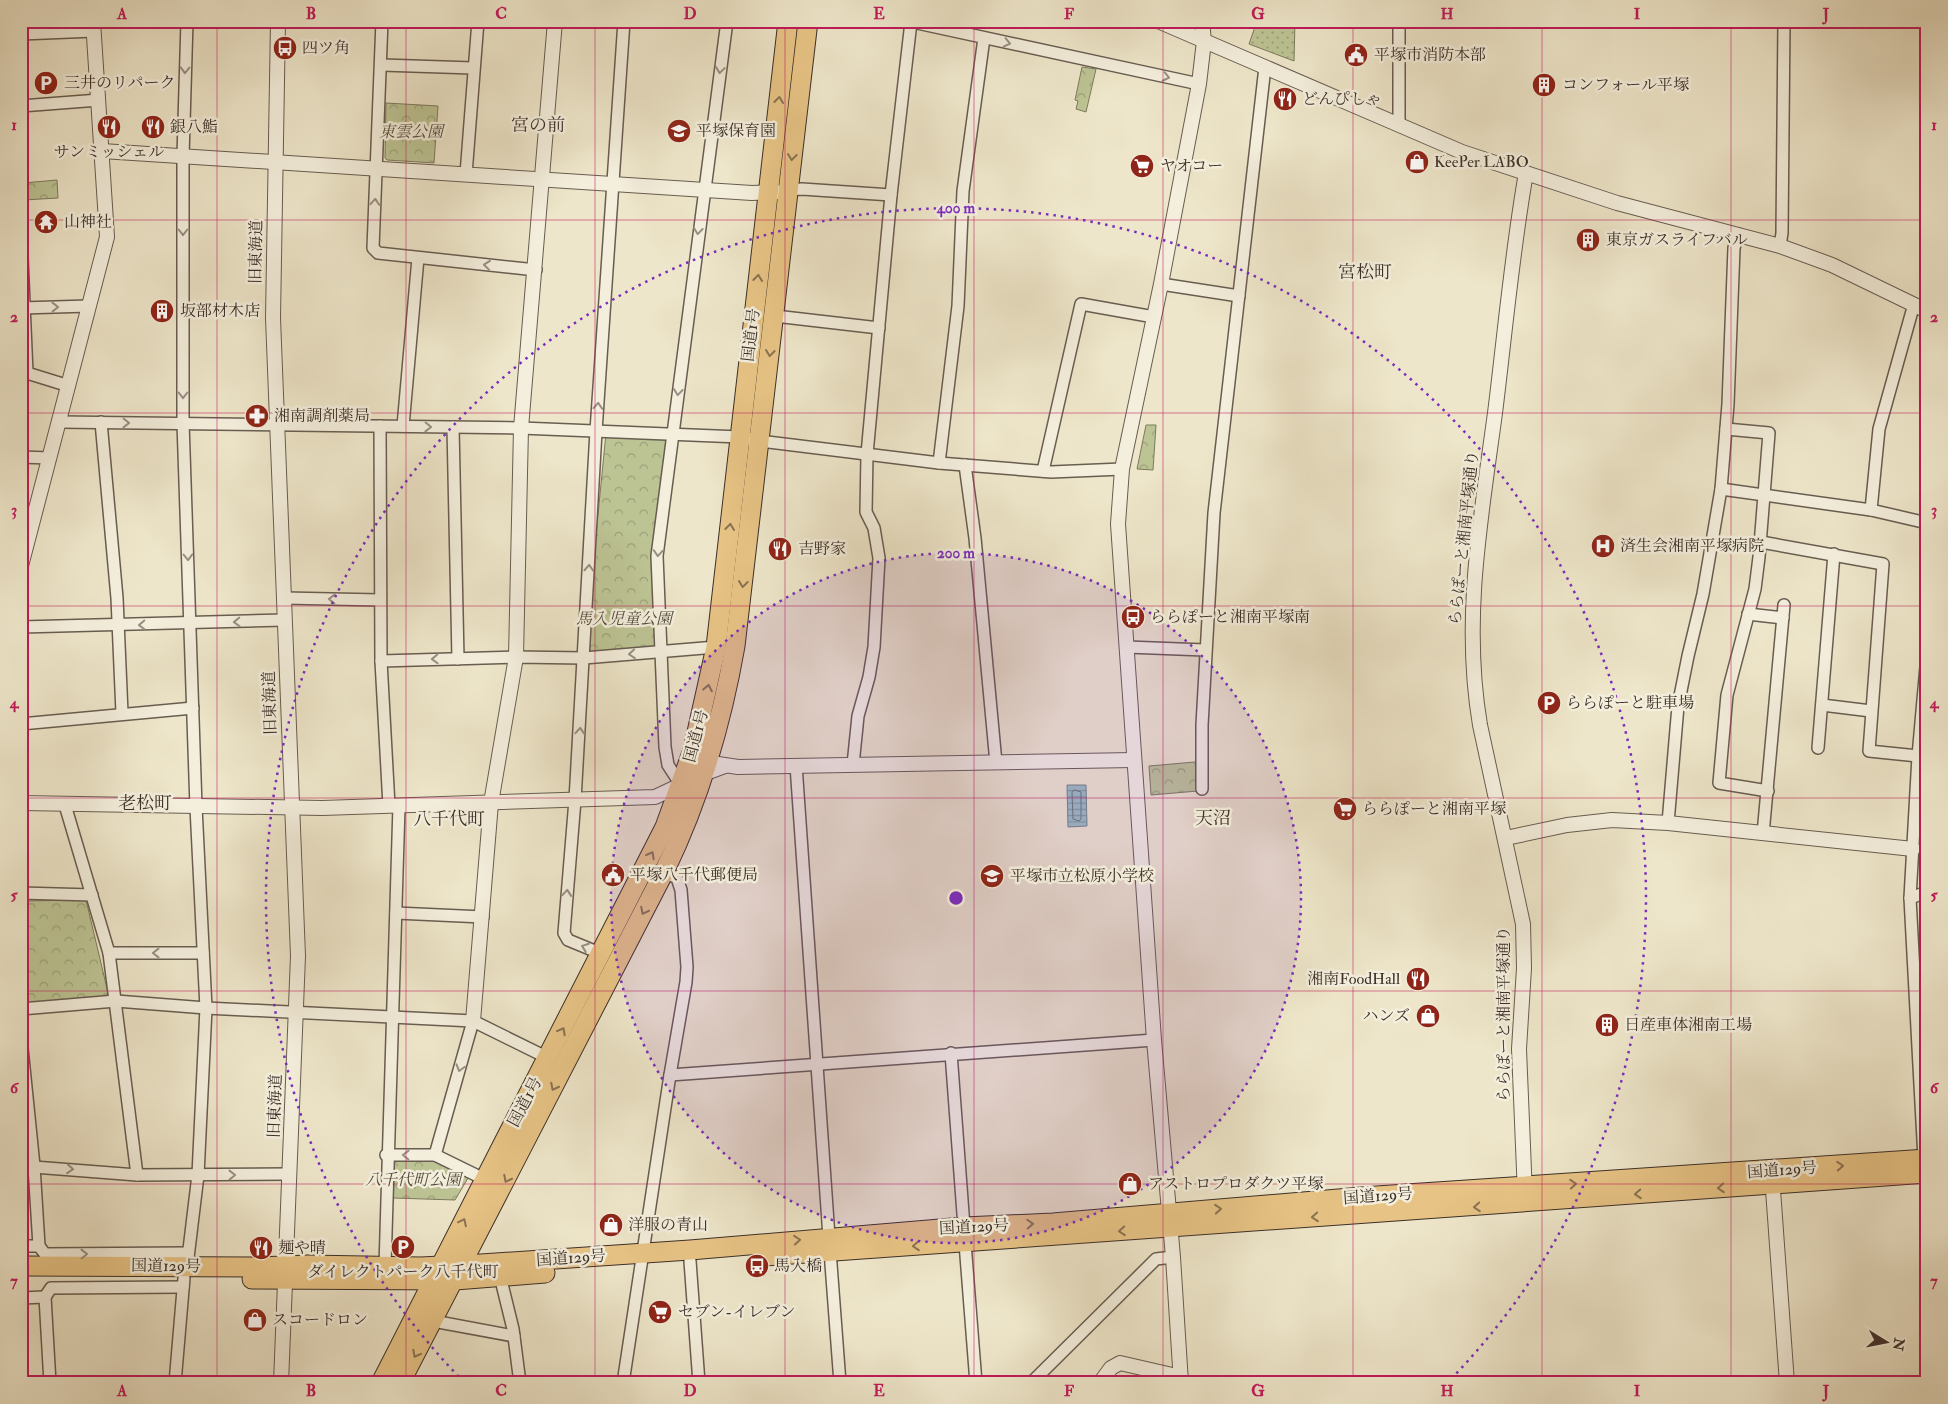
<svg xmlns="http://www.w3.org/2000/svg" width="1948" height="1404" viewBox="0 0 1948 1404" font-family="'IM FELL Double Pica','Noto Serif JP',serif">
<defs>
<pattern id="grass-dots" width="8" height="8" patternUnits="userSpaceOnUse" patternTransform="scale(1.25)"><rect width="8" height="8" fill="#bdc494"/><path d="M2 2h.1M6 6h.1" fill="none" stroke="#9ba079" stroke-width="1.8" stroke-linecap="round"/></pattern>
<pattern id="forest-crowns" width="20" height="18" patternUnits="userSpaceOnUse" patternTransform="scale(1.25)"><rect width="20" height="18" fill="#bdc494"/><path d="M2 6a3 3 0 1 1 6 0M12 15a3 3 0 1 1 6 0" fill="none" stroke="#9ba079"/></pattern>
<pattern id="water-rules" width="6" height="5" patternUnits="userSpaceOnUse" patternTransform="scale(1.25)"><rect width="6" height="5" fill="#9bbebd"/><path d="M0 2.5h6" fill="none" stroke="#809b9a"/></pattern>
</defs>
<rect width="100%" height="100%" fill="#eee6ca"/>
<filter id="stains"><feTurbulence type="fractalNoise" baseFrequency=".004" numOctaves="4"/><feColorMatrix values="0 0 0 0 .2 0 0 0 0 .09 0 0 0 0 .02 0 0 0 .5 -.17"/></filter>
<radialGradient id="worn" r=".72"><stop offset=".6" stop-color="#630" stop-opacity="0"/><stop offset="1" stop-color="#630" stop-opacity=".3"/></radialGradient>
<polygon fill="url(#grass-dots)" stroke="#7c7a5e" points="1251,21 1295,21 1294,61 1249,44 1256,24"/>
<g fill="url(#forest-crowns)" stroke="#7c7a5e">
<polygon points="1082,67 1096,69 1086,112 1076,109 1078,101 1075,100"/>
<polygon points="386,103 438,106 434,163 387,160 385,158"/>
<polygon points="57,180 58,198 24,200 23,183"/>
<polygon points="1146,425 1156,425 1153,470 1137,469"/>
<polygon points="606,433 669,438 657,556 662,651 584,658"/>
<polygon points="1195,762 1198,791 1151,795 1149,766"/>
<polygon points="86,900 109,997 26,1004 21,959 21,901"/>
<polygon points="394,1160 433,1161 468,1178 455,1200 393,1198"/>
</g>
<polygon fill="url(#water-rules)" stroke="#758582" points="1067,785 1086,785 1087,826 1068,827"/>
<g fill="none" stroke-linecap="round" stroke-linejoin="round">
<polygon stroke="#6c7673" stroke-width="1" points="1075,790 1081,792 1081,819 1079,821 1073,819 1072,792"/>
<g stroke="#685d51" stroke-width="14">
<g id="minor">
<polyline points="187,21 183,156 183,423 196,807 206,1008 198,1175 187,1266"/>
<polyline points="382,21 373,248 378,253 536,270"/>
<polyline points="908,21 1199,84"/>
<polyline points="1399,21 1399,125"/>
<polyline points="21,34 94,31"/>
<polyline points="382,65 473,68"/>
<polyline points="21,106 99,100"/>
<polyline points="466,174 478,21"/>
<polyline points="788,190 802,189 891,195"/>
<polyline points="21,234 27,373 69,386"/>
<polyline points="1780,246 1782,233 1784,21"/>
<polyline points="1161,284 1239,296"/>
<polyline points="21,308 89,306"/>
<polyline points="775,316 879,328"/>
<polyline points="60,422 521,428 740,437 760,441 939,463 1051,472 1122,469"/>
<polyline points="101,422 117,598 122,713"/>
<polyline points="380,426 381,661 389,806"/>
<polyline points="403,426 418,258"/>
<polyline points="453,427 458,659"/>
<polyline points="1726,429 1769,433 1759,557 1755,589 1727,695 1719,783 1768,791"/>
<polyline points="21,457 50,458"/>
<polyline points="939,463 958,306 963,191 984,38"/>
<polyline points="965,465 975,538 996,763"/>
<polyline points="1043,471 1081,304 1154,317"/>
<polyline points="1721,489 1871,510 1927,523"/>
<polyline points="1871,510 1879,429 1914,304"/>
<polyline points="1761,542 1883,564 1869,751 1918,756"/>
<polyline points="284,598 380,600"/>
<polyline points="1748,614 1783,618"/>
<polyline points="21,627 284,620"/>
<polyline points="1127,647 1205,650"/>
<polyline points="381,661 516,657 584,658 716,647"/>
<polyline points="1822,705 1871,711"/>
<polyline points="21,724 193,708"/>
<polyline points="1818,748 1834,554"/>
<polyline points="796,765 829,1237"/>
<polyline points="853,765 858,716 869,677 874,647 879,558 874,528 866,512 867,454 891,195 911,22"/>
<polyline points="681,785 668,765 665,747 657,556 727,21"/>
<polyline points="1202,789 1202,725 1214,513 1265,67"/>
<polyline points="65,805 109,953 137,1175"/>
<polyline points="1668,823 1678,706 1688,656 1703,594 1721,489 1728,404 1734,248 1738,234"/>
<polyline points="1763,834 1784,605"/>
<polyline points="21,893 92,895"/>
<polyline points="1910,898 1927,892"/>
<polyline points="396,913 483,917"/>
<polyline points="109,953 203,953"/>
<polyline points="602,954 568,940 564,933 575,800 596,431 624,21"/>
<polyline points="21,1009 116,1001 206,1008 473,1021 548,1058"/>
<polyline points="21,1038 34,1166 39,1246 45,1254 188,1253"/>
<polyline points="951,1053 964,1227"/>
<polyline points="670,1075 1154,1040"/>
<polyline points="386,1155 435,1155 484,1179"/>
<polyline points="435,1155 473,1021"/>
<polyline points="1924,1159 1910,898 1918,756 1927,655"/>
<polyline points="21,1166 137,1175 290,1174"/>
<polyline points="965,1243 976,1383"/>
<polyline points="21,1246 39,1246"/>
<polyline points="830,1251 840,1383"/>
<polyline points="690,1261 699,1383"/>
<polyline points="385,1266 399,806"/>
<polyline points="500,1276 513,1329 520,1383"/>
<polyline points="21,1298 45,1297"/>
<polyline points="433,1321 514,1336"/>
<polyline points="50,1383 45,1297 51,1288 183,1287"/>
<polyline points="175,1383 184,1278"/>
<polyline points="623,1383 670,1075 686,982 687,967 681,890 677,878 664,872"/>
<polyline points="1031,1383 1156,1259 1173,1257"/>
</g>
</g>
<g stroke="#685d51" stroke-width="16">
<g id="tertiary">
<polyline points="278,21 273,318 298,956 281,1383"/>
<polyline points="1158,21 1462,152 1617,203 1780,246 1832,265 1927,311"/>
<polyline points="102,151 752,193 777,192"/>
<polyline points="21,566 107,237 93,21"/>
<polyline points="718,764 738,767 1134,760"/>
<polyline points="21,803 322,808 655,797 706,773 725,766"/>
<polyline points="1506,838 1567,825 1612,820 1668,823 1913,849"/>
<polyline points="473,1021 491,803 516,657 521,428 555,21"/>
<polyline points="1772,1176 1787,1383"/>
<path d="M1525 1195 1519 1049 1524 968 1523 924 1480 725C1462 619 1481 518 1495 413 1505 333 1512 252 1526 173"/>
<polyline points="1100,1383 1111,1368 1120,1363 1181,1377"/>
<polyline points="1181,1383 1173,1257 1154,1040 1118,524 1122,469 1161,284 1199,84 1204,41 1202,21"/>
</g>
</g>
<g stroke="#3c2f29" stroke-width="21">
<g id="trunk">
<polyline points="764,1256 1927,1173"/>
<polyline points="21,1266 258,1267 308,1265 421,1267 481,1264 690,1250 964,1227 1053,1223 1362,1197 1927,1159"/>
<polyline points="252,1279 455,1280 545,1273"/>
<polyline points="381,1383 665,827 693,750 716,647 788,21"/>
<path d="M400 1383 664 872C699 800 721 726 735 646L808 21"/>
</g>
</g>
<use href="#minor" stroke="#f4efdd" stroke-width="11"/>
<use href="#tertiary" stroke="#f4efdd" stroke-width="14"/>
<use href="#trunk" stroke="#e7c385" stroke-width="19"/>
</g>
<defs><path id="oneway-chevron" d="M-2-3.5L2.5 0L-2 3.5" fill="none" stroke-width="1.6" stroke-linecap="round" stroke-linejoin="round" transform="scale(1.25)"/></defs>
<g stroke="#988f83">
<use href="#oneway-chevron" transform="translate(1007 43) rotate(13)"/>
<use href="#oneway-chevron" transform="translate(185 70) rotate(92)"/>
<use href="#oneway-chevron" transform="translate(720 70) rotate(98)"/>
<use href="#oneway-chevron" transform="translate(1166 77) rotate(12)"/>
<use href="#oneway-chevron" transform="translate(375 202) rotate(-86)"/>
<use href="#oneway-chevron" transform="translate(698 231) rotate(97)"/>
<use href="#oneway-chevron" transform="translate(183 232) rotate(90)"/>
<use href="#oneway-chevron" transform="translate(487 265) rotate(-174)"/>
<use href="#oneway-chevron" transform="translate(55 307) rotate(-1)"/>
<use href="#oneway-chevron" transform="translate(678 392) rotate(97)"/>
<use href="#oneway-chevron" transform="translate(183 395) rotate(90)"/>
<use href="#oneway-chevron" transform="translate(598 406) rotate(-86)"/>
<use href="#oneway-chevron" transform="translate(126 423) rotate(1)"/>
<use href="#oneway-chevron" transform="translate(428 427) rotate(1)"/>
<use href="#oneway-chevron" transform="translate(658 553) rotate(94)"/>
<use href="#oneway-chevron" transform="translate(188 557) rotate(88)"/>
<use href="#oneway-chevron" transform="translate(589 568) rotate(-87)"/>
<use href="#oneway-chevron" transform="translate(332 599) rotate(-179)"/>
<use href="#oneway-chevron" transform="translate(237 622) rotate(178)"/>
<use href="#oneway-chevron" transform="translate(142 625) rotate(178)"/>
<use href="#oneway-chevron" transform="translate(632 654) rotate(175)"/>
<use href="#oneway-chevron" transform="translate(435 659) rotate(178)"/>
<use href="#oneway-chevron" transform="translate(580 731) rotate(-86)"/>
<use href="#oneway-chevron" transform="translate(567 893) rotate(-85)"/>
<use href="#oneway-chevron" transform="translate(585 947) rotate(-159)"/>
<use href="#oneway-chevron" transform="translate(156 953) rotate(180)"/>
<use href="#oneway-chevron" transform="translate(460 1068) rotate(106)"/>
<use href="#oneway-chevron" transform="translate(406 1155) rotate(-179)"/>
<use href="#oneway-chevron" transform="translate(70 1169) rotate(5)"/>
<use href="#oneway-chevron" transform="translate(232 1175) rotate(-1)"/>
<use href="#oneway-chevron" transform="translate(84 1254) rotate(-1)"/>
</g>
<g stroke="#897252">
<use href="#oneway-chevron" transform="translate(779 100) rotate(-83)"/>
<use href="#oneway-chevron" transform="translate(792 157) rotate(97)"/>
<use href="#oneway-chevron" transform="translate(758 278) rotate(-83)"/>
<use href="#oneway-chevron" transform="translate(770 353) rotate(97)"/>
<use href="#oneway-chevron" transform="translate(730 527) rotate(-83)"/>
<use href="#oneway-chevron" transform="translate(743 584) rotate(97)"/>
<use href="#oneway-chevron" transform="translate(708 688) rotate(-79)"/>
<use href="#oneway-chevron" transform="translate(651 855) rotate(-62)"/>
<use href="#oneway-chevron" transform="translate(644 911) rotate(117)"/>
<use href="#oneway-chevron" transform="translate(562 1031) rotate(-62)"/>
<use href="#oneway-chevron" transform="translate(554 1087) rotate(117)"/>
<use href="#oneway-chevron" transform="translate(1840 1166) rotate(-4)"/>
<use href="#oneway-chevron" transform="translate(507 1179) rotate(117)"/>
<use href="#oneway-chevron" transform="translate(1573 1184) rotate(-4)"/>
<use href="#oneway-chevron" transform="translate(1721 1188) rotate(176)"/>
<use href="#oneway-chevron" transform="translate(1638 1194) rotate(176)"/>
<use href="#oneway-chevron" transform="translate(1477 1207) rotate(176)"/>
<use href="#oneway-chevron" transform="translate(1218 1209) rotate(-5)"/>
<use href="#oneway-chevron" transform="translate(1315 1217) rotate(176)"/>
<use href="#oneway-chevron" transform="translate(463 1222) rotate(-64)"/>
<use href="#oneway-chevron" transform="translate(1030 1224) rotate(-3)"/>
<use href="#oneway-chevron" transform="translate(1122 1231) rotate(176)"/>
<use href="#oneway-chevron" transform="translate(797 1240) rotate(-5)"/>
<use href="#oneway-chevron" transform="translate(916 1246) rotate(176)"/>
<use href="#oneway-chevron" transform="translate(416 1354) rotate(118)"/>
</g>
<path fill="none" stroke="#c2185b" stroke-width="1" stroke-opacity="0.55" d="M217 21V1383M406 21V1383M595 21V1383M785 21V1383M974 21V1383M1163 21V1383M1353 21V1383M1542 21V1383M1731 21V1383M21 220H1927M21 413H1927M21 606H1927M21 798H1927M21 991H1927M21 1184H1927"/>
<circle cx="956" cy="898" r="345" fill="#7b2cbf" fill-opacity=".12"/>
<g fill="none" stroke="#7b2cbf" stroke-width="2.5" stroke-dasharray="2.5 5">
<circle cx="956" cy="898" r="345"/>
<path d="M464 1382A690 690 0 1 1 1448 1382"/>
</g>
<defs>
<g id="bus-disc" transform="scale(1.25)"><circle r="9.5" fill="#8f2418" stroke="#f4efdd"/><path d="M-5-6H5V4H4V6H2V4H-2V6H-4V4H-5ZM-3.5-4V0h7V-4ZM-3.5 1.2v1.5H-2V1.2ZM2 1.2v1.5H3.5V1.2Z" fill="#fff"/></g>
<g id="civic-disc" transform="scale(1.25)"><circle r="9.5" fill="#8f2418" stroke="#f4efdd"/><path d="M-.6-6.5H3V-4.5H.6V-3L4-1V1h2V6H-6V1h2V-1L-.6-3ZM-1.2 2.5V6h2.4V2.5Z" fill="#fff"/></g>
<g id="parking-disc" transform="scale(1.25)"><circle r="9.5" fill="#8f2418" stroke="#f4efdd"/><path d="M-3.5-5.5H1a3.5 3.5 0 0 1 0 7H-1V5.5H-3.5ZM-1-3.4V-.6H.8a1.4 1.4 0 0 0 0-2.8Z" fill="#fff"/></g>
<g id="building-disc" transform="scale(1.25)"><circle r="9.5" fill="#8f2418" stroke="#f4efdd"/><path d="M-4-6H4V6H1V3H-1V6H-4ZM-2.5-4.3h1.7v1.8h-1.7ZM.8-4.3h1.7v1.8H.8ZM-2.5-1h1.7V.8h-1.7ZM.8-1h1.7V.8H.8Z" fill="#fff"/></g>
<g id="restaurant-disc" transform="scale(1.25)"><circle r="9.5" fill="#8f2418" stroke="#f4efdd"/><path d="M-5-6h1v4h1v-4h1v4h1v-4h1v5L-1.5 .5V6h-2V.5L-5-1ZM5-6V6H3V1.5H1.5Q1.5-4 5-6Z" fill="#fff"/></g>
<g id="school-disc" transform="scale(1.25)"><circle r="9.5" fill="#8f2418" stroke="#f4efdd"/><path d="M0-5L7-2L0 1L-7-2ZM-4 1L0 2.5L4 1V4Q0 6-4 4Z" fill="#fff"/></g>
<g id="shop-disc" transform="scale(1.25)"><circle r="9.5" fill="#8f2418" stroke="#f4efdd"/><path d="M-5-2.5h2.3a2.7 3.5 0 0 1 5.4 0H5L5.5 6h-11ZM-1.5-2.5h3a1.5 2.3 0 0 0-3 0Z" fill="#fff"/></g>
<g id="supermarket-disc" transform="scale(1.25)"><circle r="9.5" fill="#8f2418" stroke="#f4efdd"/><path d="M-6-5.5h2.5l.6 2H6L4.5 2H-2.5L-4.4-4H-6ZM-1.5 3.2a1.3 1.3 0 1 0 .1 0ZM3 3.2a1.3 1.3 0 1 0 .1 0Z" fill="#fff"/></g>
<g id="temple-disc" transform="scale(1.25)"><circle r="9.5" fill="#8f2418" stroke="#f4efdd"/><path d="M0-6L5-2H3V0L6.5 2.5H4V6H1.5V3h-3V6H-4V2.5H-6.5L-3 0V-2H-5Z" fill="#fff"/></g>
<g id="pharmacy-disc" transform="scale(1.25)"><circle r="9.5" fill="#8f2418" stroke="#f4efdd"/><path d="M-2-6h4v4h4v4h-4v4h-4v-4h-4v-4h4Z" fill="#fff"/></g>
<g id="hospital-disc" transform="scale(1.25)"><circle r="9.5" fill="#8f2418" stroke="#f4efdd"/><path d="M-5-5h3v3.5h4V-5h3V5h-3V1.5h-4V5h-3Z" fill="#fff"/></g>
</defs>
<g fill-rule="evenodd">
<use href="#bus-disc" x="285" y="48"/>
<use href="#civic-disc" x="1356" y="55"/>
<use href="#parking-disc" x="46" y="83"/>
<use href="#building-disc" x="1544" y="85"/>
<use href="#restaurant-disc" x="1285" y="99"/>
<use href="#restaurant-disc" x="109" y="127"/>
<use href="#restaurant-disc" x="153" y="127"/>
<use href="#school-disc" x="679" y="131"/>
<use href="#shop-disc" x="1417" y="162"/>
<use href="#supermarket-disc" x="1142" y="166"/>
<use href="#temple-disc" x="46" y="222"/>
<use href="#building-disc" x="1588" y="240"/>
<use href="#building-disc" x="162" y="311"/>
<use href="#pharmacy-disc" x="257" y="416"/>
<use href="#hospital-disc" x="1603" y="546"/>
<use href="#restaurant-disc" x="780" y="549"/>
<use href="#bus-disc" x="1133" y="617"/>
<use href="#parking-disc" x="1549" y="703"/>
<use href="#supermarket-disc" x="1345" y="809"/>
<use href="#civic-disc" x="613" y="875"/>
<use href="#school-disc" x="992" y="876"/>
<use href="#restaurant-disc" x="1418" y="979"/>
<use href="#shop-disc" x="1428" y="1016"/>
<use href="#building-disc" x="1607" y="1025"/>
<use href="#shop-disc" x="1130" y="1184"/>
<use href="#shop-disc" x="611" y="1225"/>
<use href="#parking-disc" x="403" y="1247"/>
<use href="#restaurant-disc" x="261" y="1248"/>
<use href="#bus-disc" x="757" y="1266"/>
<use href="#supermarket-disc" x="660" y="1312"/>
<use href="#shop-disc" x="255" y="1320"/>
</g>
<g text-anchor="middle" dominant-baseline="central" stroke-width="5" stroke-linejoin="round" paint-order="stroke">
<g font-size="16" fill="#3c2f29" stroke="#f4efdd" text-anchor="start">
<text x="302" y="48">四ツ角</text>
<text x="1374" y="55">平塚市消防本部</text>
<text x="64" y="83">三井のリパーク</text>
<text x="1562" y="85">コンフォール平塚</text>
<text x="1302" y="99">どんぴしゃ</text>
<text x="170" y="127">銀八鮨</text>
<text x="696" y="131">平塚保育園</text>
<text x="109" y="152" text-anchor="middle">サンミッシェル</text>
<text x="1434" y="162">KeePer LABO</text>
<text x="1160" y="166">ヤオコー</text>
<text x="64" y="222">山神社</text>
<text x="1606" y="240">東京ガスライフバル</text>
<text x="180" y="311">坂部材木店</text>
<text x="274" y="416">湘南調剤薬局</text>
<text x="1620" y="546">済生会湘南平塚病院</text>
<text x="798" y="549">吉野家</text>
<text x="1150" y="617">ららぽーと湘南平塚南</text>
<text x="1566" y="703">ららぽーと駐車場</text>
<text x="1362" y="809">ららぽーと湘南平塚</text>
<text x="630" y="875">平塚八千代郵便局</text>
<text x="1010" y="876">平塚市立松原小学校</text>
<text x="1400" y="979" text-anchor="end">湘南FoodHall</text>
<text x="1410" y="1016" text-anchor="end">ハンズ</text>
<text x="1624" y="1025">日産車体湘南工場</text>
<text x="1148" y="1184">アストロプロダクツ平塚</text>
<text x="628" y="1225">洋服の青山</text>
<text x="278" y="1248">麺や晴</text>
<text x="774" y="1266">馬入橋</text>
<text x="403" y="1272" text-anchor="middle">ダイレクトパーク八千代町</text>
<text x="678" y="1312">セブン-イレブン</text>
<text x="272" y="1320">スコードロン</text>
</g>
<g font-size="16" font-style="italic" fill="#564d3e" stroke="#f4efdd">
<text x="411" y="132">東雲公園</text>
<text x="624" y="619">馬入児童公園</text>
<text x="413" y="1180">八千代町公園</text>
</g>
<g font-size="16" fill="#3c2f29" stroke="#f4efdd">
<text transform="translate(256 252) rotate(-89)">旧東海道</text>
<text transform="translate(751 335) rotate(-83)">国道1号</text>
<text transform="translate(1464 538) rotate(-84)">ららぽーと湘南平塚通り</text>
<text transform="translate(270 703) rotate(-92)">旧東海道</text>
<text transform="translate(696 736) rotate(-75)">国道1号</text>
<text transform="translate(1504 1014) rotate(-90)">ららぽーと湘南平塚通り</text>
<text transform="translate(525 1102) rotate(-62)">国道1号</text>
<text transform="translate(275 1106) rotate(-88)">旧東海道</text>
<text transform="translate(1782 1170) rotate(-4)">国道129号</text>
<text transform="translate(1378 1196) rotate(-4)">国道129号</text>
<text transform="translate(974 1227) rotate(-3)">国道129号</text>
<text transform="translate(571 1258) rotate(-4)">国道129号</text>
<text transform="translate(166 1266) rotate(1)">国道129号</text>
</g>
<g font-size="18" fill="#3c2f29" stroke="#f4efdd">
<text x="538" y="125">宮の前</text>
<text x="1365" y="272">宮松町</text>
<text x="145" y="803">老松町</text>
<text x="1213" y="818">天沼</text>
<text x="449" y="819">八千代町</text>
</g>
</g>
<circle cx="956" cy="898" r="8" fill="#7b2cbf" stroke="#f4efdd" stroke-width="2.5"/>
<g font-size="15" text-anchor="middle" font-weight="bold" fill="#7b2cbf" stroke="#f4efdd" stroke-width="5" stroke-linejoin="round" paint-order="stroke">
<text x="956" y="213">400 m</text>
<text x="956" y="558">200 m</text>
</g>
<rect width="1948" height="1404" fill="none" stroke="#eee6ca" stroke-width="55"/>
<g transform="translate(1886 1342) rotate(100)" stroke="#f4efdd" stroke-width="4" paint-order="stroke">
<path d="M0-4L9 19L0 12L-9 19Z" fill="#3c2f29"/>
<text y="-8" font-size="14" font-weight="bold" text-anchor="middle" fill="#3c2f29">N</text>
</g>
<rect x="28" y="28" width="1892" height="1348" fill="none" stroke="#c2185b" stroke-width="2"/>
<g font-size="16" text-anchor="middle" font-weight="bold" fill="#c2185b">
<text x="122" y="19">A</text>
<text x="311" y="19">B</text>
<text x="501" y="19">C</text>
<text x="690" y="19">D</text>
<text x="879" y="19">E</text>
<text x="1069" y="19">F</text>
<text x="1258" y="19">G</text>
<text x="1447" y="19">H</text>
<text x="1637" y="19">I</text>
<text x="1826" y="19">J</text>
<text x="14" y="130">1</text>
<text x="1934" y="130">1</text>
<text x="14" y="322">2</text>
<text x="1934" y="322">2</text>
<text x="14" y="515">3</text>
<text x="1934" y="515">3</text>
<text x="14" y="708">4</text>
<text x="1934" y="708">4</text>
<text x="14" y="900">5</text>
<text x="1934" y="900">5</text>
<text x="14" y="1093">6</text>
<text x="1934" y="1093">6</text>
<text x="14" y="1286">7</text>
<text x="1934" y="1286">7</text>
<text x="122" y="1396">A</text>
<text x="311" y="1396">B</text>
<text x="501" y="1396">C</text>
<text x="690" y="1396">D</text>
<text x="879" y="1396">E</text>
<text x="1069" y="1396">F</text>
<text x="1258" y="1396">G</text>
<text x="1447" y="1396">H</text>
<text x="1637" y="1396">I</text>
<text x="1826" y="1396">J</text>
</g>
<rect width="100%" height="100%" filter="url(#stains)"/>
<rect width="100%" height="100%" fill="url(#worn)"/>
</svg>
